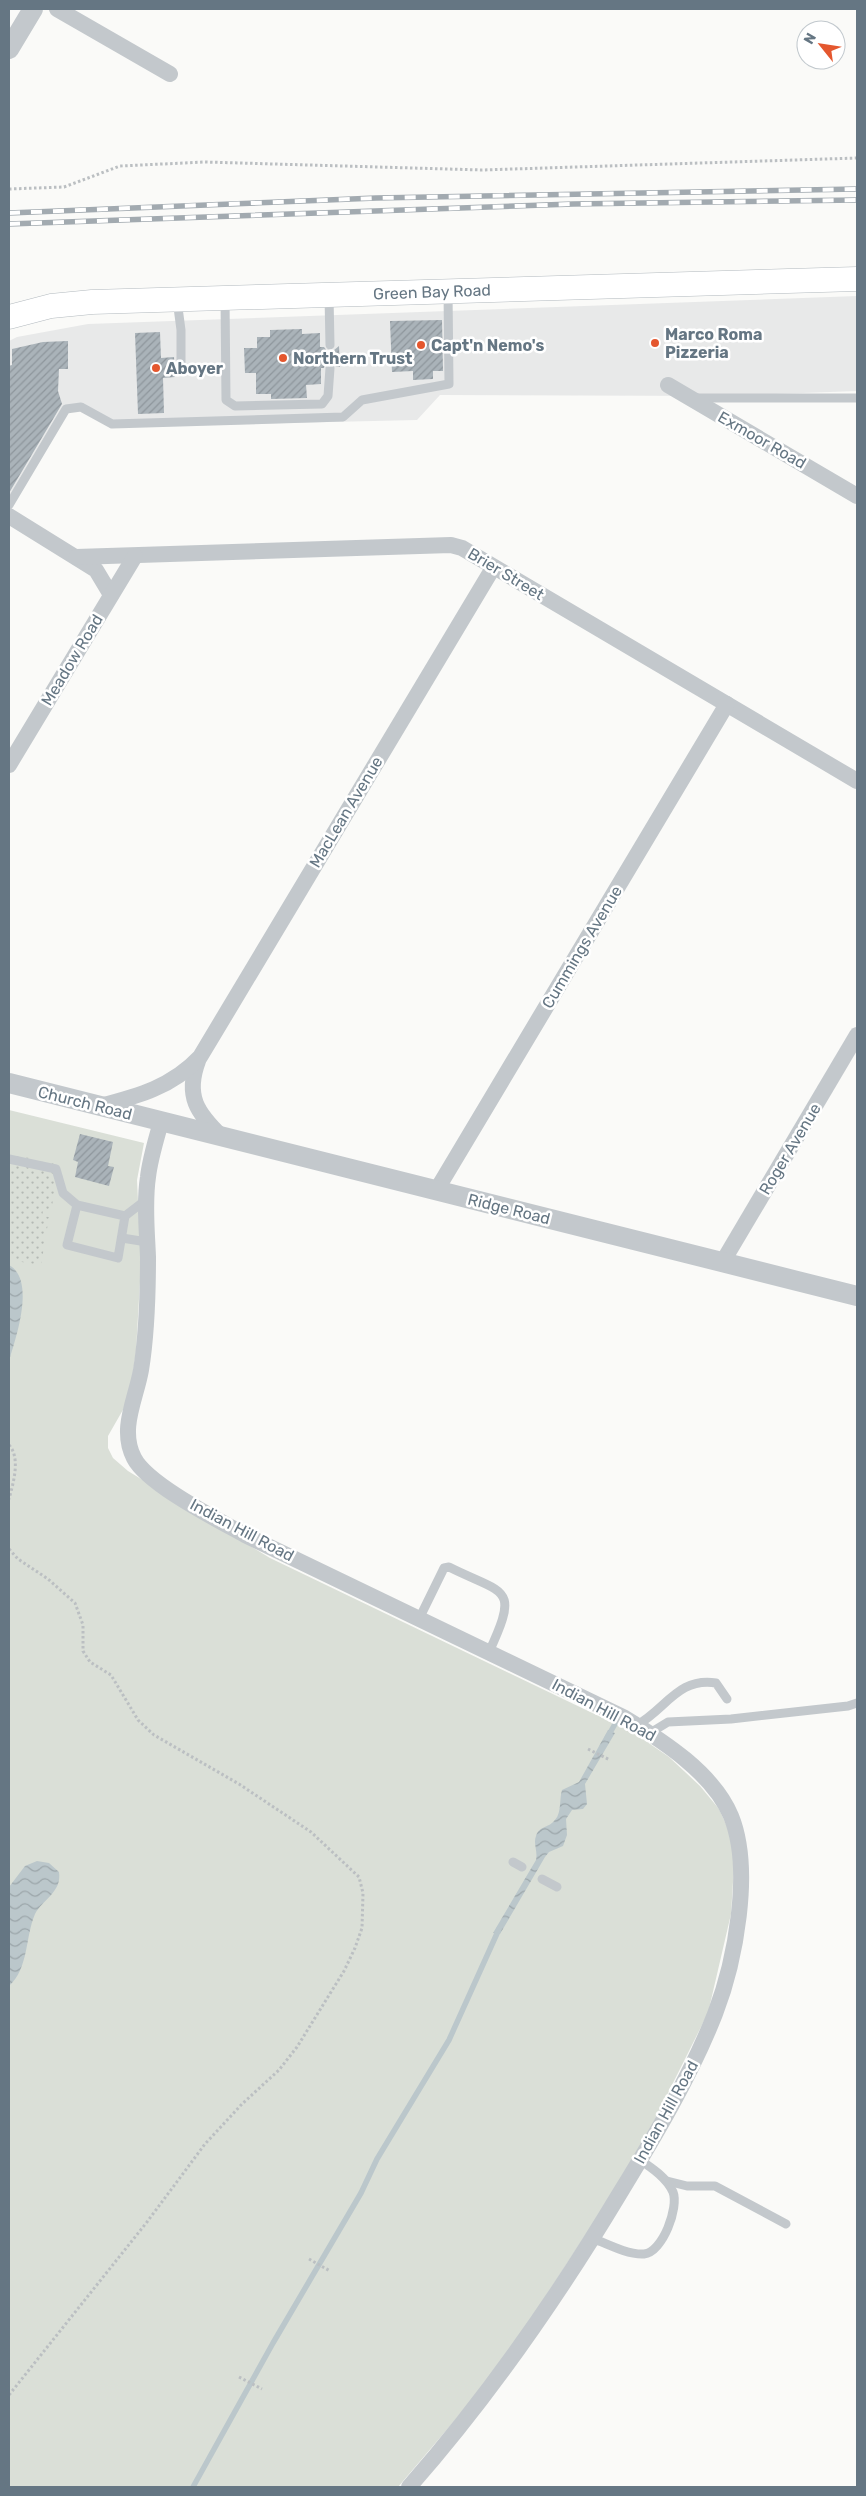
<svg xmlns="http://www.w3.org/2000/svg" width="866" height="2496" viewBox="0 0 866 2496" font-family="Rubik,sans-serif">
<defs>
<pattern id="park-dots" width="8" height="8" patternUnits="userSpaceOnUse" patternTransform="scale(1.25)"><rect width="8" height="8" fill="#dadfd7"/><path d="M2 2h.1M6 6h.1" fill="none" stroke="#b4b9b4" stroke-width="1.8" stroke-linecap="round"/></pattern>
<pattern id="water-waves" width="16" height="10" patternUnits="userSpaceOnUse" patternTransform="scale(1.25)"><rect width="16" height="10" fill="#bbc7cb"/><path d="M0 5q4-4 8 0t8 0" fill="none" stroke="#9ca6aa"/></pattern>
<pattern id="building-hatch" width="6" height="6" patternUnits="userSpaceOnUse" patternTransform="scale(1.25)"><rect width="6" height="6" fill="#aab3b9"/><path d="M-1 1l2-2M0 6l6-6M5 7l2-2" fill="none" stroke="#8e969c"/></pattern>
</defs>
<rect width="100%" height="100%" fill="#fafaf8"/>
<polygon fill="#e8e9e9" points="857,296 857,391 720,396 440,395 417,420 121,427 82,404 64,408 9,498 9,341 17,337 88,324"/>
<polygon fill="#dadfd7" points="9,1110 144,1143 137,1180 141,1264 136,1351 131,1387 124,1408 108,1436 108,1448 113,1458 128,1471 270,1558 634,1733 669,1757 700,1786 719,1809 730,1833 734,1866 731,1914 708,2013 645,2139 599,2214 514,2345 484,2386 398,2487 9,2487"/>
<polygon fill="url(#park-dots)" points="9,1154 29,1158 27,1167 37,1161 59,1164 51,1212 43,1211 42,1216 49,1217 41,1265 9,1260"/>
<g fill="url(#water-waves)">
<path d="M9 1265C36 1280 16 1337 9 1361Z"/>
<path d="M608 1730 615 1733 585 1784 587 1804 583 1809 572 1810 566 1819 567 1835 563 1846 549 1852 545 1857 500 1934 493 1933 536 1860C538 1851 533 1844 536 1836 539 1826 548 1828 554 1821 562 1814 559 1800 562 1790L579 1782Z"/>
<path d="M37 1861 49 1863 59 1872C62 1892 43 1899 35 1914 25 1937 29 1968 9 1986V1887L25 1866Z"/>
</g>
<g fill="none" stroke-linecap="round" stroke-linejoin="round">
<g stroke="#bbc7cb" stroke-width="5.5">
<polyline points="607,1738 615,1724"/>
<polyline points="193,2487 273,2343 361,2193 377,2159 449,2040 499,1929"/>
</g>
</g>
<g fill="url(#building-hatch)">
<polygon points="442,320 443,371 433,371 433,379 413,380 413,371 392,372 390,321"/>
<polygon points="302,329 302,334 320,333 320,347 324,347 327,351 333,351 339,346 340,367 336,367 331,362 325,364 324,368 321,368 321,384 306,385 307,398 271,399 271,394 256,394 256,373 245,373 244,348 257,348 257,337 270,337 270,330"/>
<polygon points="160,332 161,358 174,357 175,377 163,378 164,413 138,414 135,333"/>
<polygon points="68,341 68,369 59,369 58,391 62,404 9,493 9,366 12,365 12,349 43,342"/>
<polygon points="80,1134 113,1142 108,1166 114,1167 109,1186 75,1177 78,1162 73,1160"/>
</g>
<g fill="none" stroke-linecap="round" stroke-linejoin="round">
<g stroke="#b3babf" stroke-width="25">
<polyline id="secondary" points="9,317 51,306 92,302 857,279"/>
</g>
<g stroke="#bbbfc2" stroke-width="3" stroke-dasharray="2.5 2.5" stroke-linecap="butt">
<polyline points="9,189 64,187 120,166 205,162 482,170 857,158"/>
<path d="M9 1445C21 1458 13 1484 9 1499"/>
<polyline points="9,1549 18,1559 48,1579 75,1603 83,1625 83,1651 90,1662 111,1675 138,1720 154,1735 239,1784 311,1832 359,1877 363,1893 362,1928 355,1948 344,1971 297,2047 279,2070 242,2104 205,2144 147,2222 9,2395"/>
<polyline points="588,1749 610,1760"/>
<polyline points="309,2259 330,2271"/>
<polyline points="239,2377 262,2389"/>
</g>
<g stroke="#c3c8cc" stroke-width="9">
<polyline points="329,296 330,345"/>
<polyline points="225,298 226,400 235,406 322,404 328,396 330,368"/>
<polyline points="177,300 181,330 181,372"/>
<polyline points="695,398 857,398"/>
<polyline points="9,505 66,409 81,407 112,424 343,417 362,400 449,384 448,291"/>
<polyline points="9,1159 56,1169 63,1193 77,1205 125,1216 118,1258 67,1245 77,1205"/>
<polyline points="125,1216 147,1199"/>
<polyline points="122,1238 147,1242"/>
<path d="M419 1619 444 1568 449 1567C505 1595 520 1585 489 1652"/>
<path d="M637 1725C666 1709 678 1677 716 1683L727 1699"/>
<polyline points="650,1733 668,1722 731,1719 848,1706 857,1703"/>
<polyline points="513,1862 522,1867"/>
<polyline points="542,1879 557,1887"/>
<polyline points="667,2181 687,2186 715,2186 786,2224"/>
<path d="M592 2238C607 2244 628 2255 644 2254 663 2252 679 2207 673 2192 667 2178 652 2168 640 2160"/>
</g>
<g stroke="#c3c8cc" stroke-width="16">
<polyline points="57,9 170,74"/>
<polyline points="668,385 857,496"/>
<polyline points="9,516 96,570 111,595"/>
<polyline points="76,557 451,545 462,548 857,781"/>
<polyline points="9,765 135,556"/>
<path d="M198 1061C185 1096 197 1113 222 1137"/>
<path d="M100 1106C138 1096 172 1087 200 1057L493 568"/>
<path d="M161 1122C156 1140 150 1159 148 1177 144 1203 147 1231 148 1257 148 1294 147 1333 141 1370 136 1399 119 1429 134 1458 147 1484 218 1520 245 1535L625 1718C663 1741 713 1773 731 1816 753 1870 735 1962 715 2014 690 2077 655 2136 620 2193 557 2298 490 2395 409 2487"/>
<polyline points="436,1191 727,704"/>
<polyline points="722,1263 857,1035"/>
</g>
<g stroke="#c3c8cc" stroke-width="20">
<polyline points="9,49 33,9"/>
<polyline points="9,1083 857,1296"/>
</g>
<use href="#secondary" stroke="#fff" stroke-width="24"/>
<g stroke="#a2aab0" stroke-width="5.5">
<g id="rail">
<polyline points="9,213 376,198 857,189"/>
<polyline points="9,224 573,204 857,200"/>
</g>
</g>
<use href="#rail" stroke="#fff" stroke-width="4" stroke-dasharray="11" stroke-linecap="butt"/>
</g>
<g fill="#e4572e" stroke="#fff" stroke-width="2">
<circle cx="655" cy="343" r="5"/>
<circle cx="421" cy="345" r="5"/>
<circle cx="283" cy="358" r="5"/>
<circle cx="156" cy="368" r="5"/>
</g>
<g text-anchor="middle" dominant-baseline="central" stroke-width="5" stroke-linejoin="round" paint-order="stroke">
<g font-size="16" fill="#657683" stroke="#fff">
<text transform="translate(432 292) rotate(-2)">Green Bay Road</text>
<text transform="translate(762 440) rotate(30)">Exmoor Road</text>
<text transform="translate(506 574) rotate(31)">Brier Street</text>
<text transform="translate(72 660) rotate(-59)">Meadow Road</text>
<text transform="translate(346 812) rotate(-59)">MacLean Avenue</text>
<text transform="translate(582 947) rotate(-59)">Cummings Avenue</text>
<text transform="translate(85 1103) rotate(14)">Church Road</text>
<text transform="translate(790 1149) rotate(-59)">Roger Avenue</text>
<text transform="translate(509 1209) rotate(14)">Ridge Road</text>
<text transform="translate(242 1530) rotate(28)">Indian Hill Road</text>
<text transform="translate(604 1710) rotate(28)">Indian Hill Road</text>
<text transform="translate(666 2112) rotate(-61)">Indian Hill Road</text>
</g>
<g font-size="16" font-weight="bold" fill="#657683" stroke="#fff" text-anchor="start">
<text x="665" y="334">Marco Roma<tspan x="665" dy="18">Pizzeria</tspan></text>
<text x="431" y="345">Capt'n Nemo's</text>
<text x="293" y="358">Northern Trust</text>
<text x="166" y="368">Aboyer</text>
</g>
</g>
<rect width="866" height="2496" fill="none" stroke="#657683" stroke-width="20"/>
<g transform="translate(821 45) rotate(300)"><circle r="24" fill="#ffffff" stroke="#c1c8cd"/>
<path d="M0-4L9 19L0 12L-9 19Z" fill="#e4572e"/>
<text y="-8" font-size="14" font-weight="bold" text-anchor="middle" fill="#657683">N</text>
</g>
</svg>
